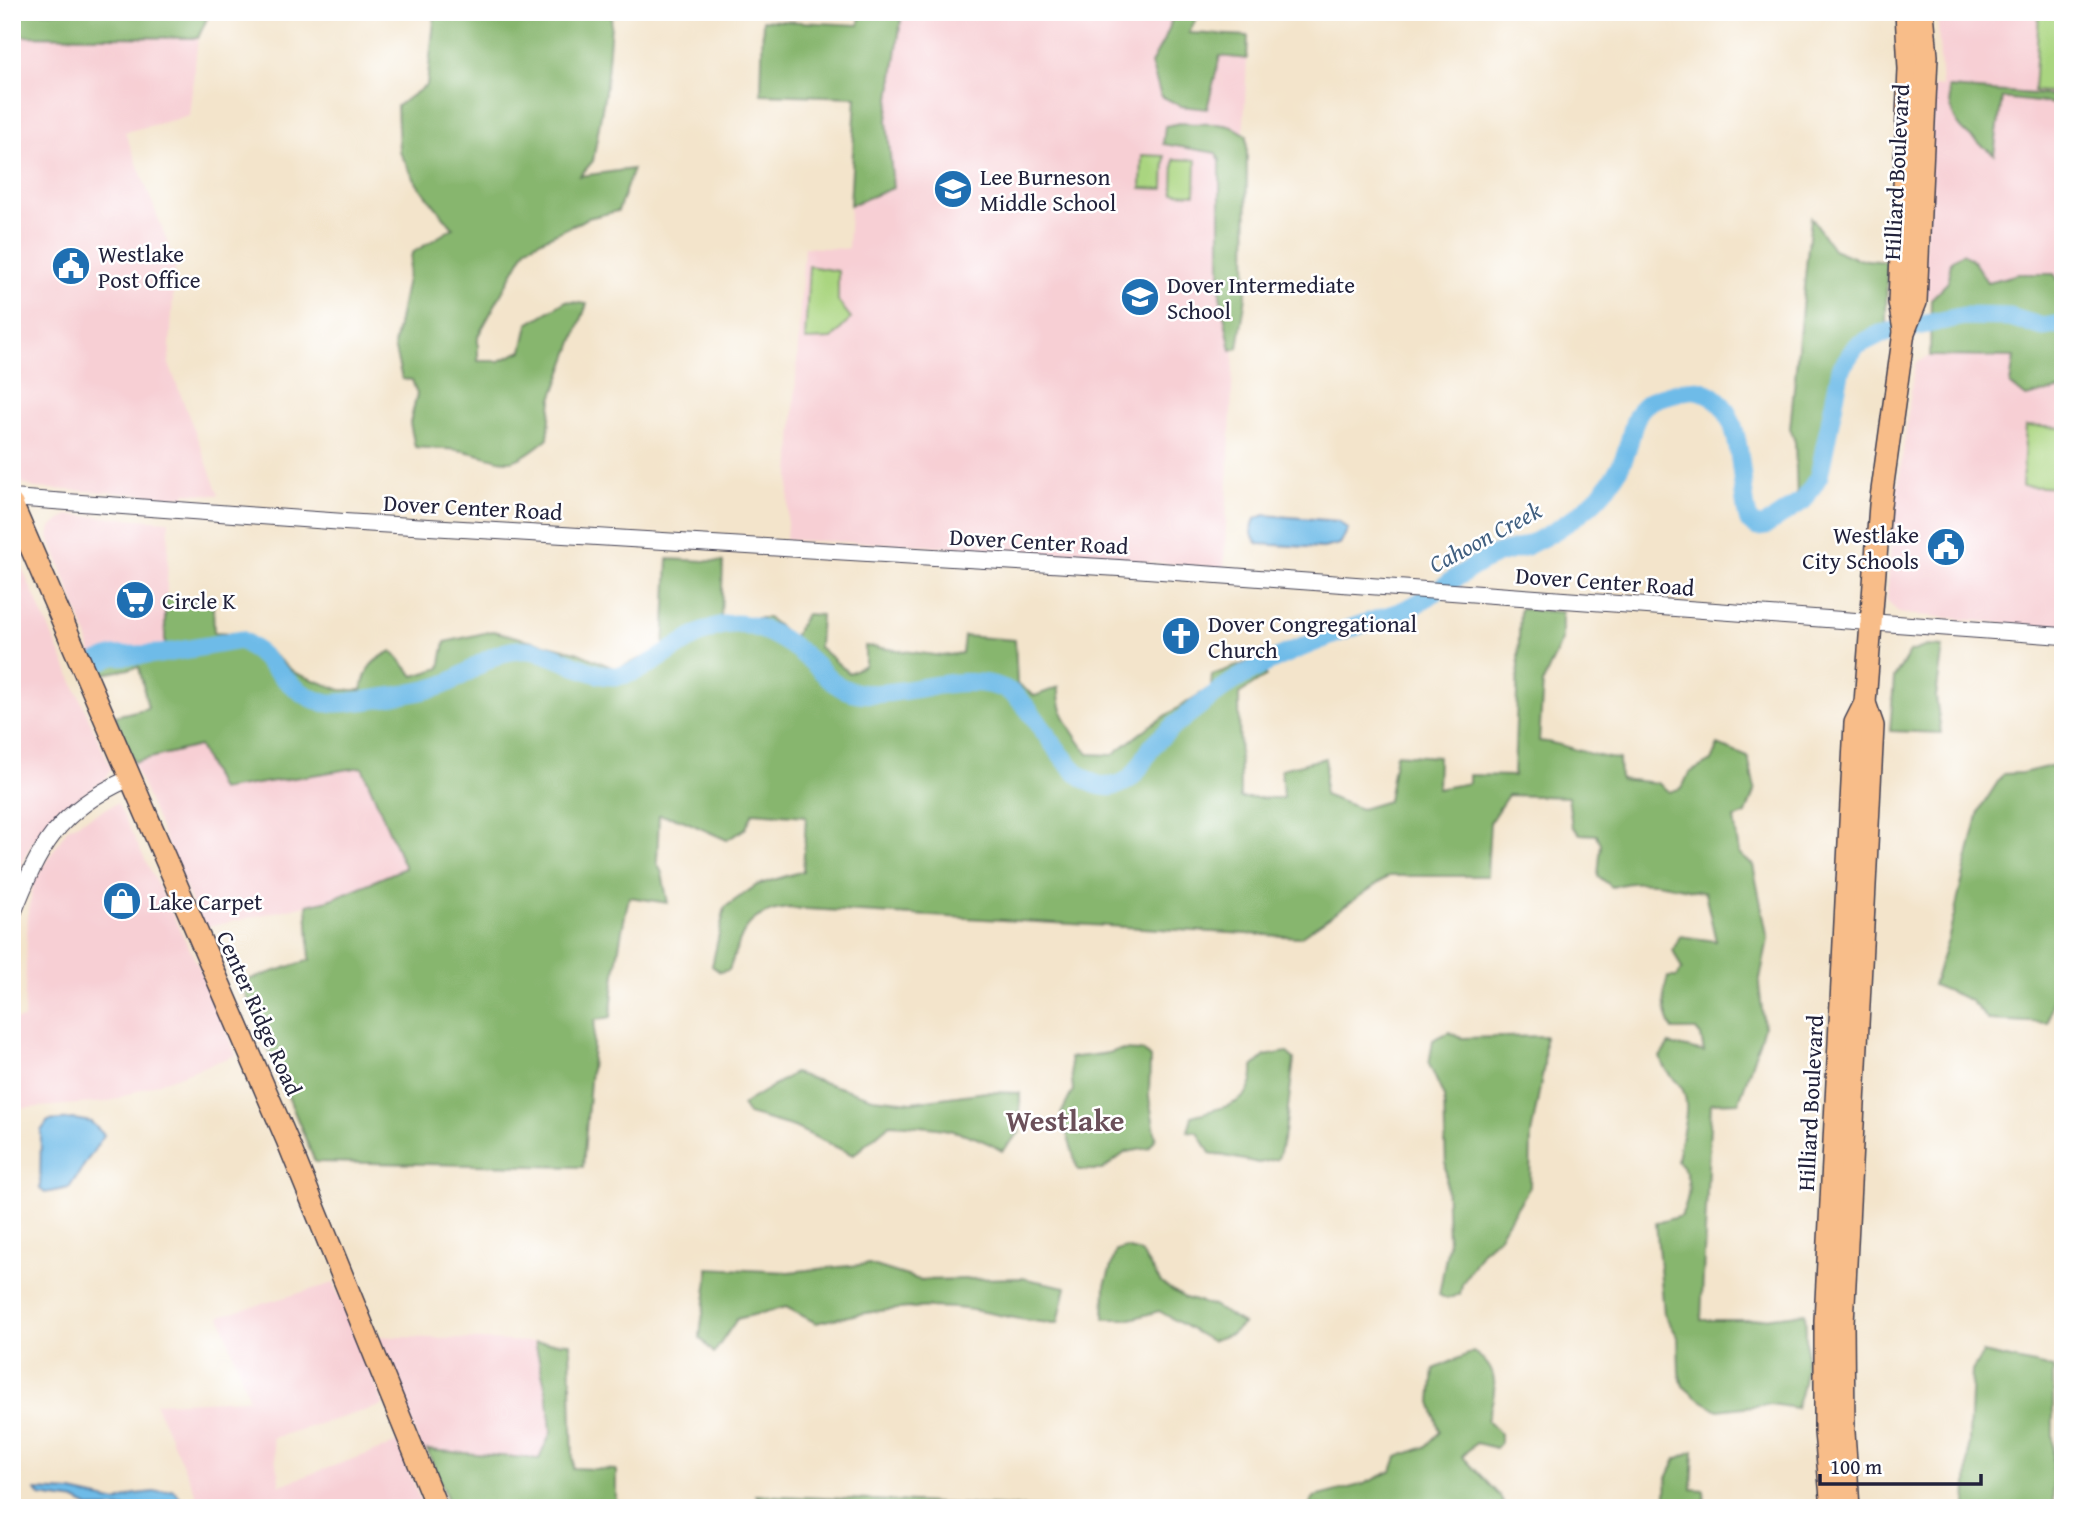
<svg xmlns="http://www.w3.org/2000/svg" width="2075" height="1520" viewBox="0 0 2075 1520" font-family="'Gentium Book Plus',serif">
<rect width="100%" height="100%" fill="#fff"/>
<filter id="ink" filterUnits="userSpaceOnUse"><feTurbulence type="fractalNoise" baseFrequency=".0143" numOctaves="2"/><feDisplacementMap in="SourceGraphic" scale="14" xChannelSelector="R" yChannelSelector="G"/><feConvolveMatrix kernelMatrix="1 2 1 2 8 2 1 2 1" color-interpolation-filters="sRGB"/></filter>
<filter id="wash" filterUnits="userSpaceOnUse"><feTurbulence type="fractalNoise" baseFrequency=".00686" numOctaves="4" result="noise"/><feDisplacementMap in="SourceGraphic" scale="28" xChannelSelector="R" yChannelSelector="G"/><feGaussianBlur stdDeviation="1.57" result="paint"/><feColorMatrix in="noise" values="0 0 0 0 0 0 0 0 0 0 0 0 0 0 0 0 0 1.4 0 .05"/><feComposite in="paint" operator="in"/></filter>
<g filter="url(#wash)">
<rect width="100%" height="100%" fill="#f3e4cb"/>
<g fill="#f7cfd4">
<polygon points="860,12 1172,12 1171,32 1248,36 1224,568 902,544 786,540 804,247 848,249"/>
<polygon points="1937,12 2063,12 2063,287 2053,274 2019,274 1987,283 1974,262 1951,261 1948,282 1931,299 1922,291 1934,86 1942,87"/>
<polygon points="12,36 198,38 189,116 125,132 175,262 169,364 219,495 186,493 184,497 35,488 24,484 12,470 12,255 22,237 15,211 12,212"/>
<polygon points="1930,356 2015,357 2026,397 2063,389 2063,629 1906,614 1899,613 1887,600 1891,538 1915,363"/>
<polygon points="68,515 169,521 165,648 91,658 88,639 49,537 51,527"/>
<polygon points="12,545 111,768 107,778 63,809 42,831 29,848 12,885"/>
<polygon points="199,746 221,790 361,767 405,869 329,900 202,928 133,763"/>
<polygon points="117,803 206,982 236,1055 107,1102 12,1109 12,1020 24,1019 28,913 34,881 68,828"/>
<polygon points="334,1283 384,1405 272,1438 280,1485 398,1443 423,1508 202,1508 155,1403 249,1399 220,1316"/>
<polygon points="377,1336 535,1342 548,1399 551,1432 539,1460 422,1451"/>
</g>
<g fill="#aad580" stroke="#667c5e" stroke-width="2">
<polygon points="1062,12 1142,12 1142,21 1062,16"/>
<polygon points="2039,12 2063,12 2063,93 2034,91"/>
<polygon points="1142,155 1165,156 1164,189 1141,188"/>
<polygon points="1174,159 1196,160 1195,194 1173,193"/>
<polygon points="809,266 838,271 838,301 851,318 832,339 805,340"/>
<polygon points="2026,426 2063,428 2063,488 2022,486"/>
</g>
<g fill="#87b66e" stroke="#546c54" stroke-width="2">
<polygon points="12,12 210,12 198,38 12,36"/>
<path d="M435 12H612L606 86 593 161 580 176 633 169 618 211 588 218 527 247 478 336V361H499L522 351 528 324 566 301 587 304 552 399 548 438C507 472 510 461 464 451 449 448 431 449 415 447L410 423 417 394 412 380 402 379 394 346 412 253 453 228 417 184 399 151 397 106 427 85Z"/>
<polygon points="860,12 902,12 887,120 893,188 850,205 856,97 761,94 763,20 859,25"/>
<path d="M1172 12H1200L1189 33 1248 36 1247 59 1220 56 1207 109 1181 106 1161 96 1151 64C1160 44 1171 35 1172 12Z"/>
<path d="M1948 88 2063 96V105L2002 98 1994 154C1963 131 1951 128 1948 88Z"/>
<path d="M1180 123C1204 126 1227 118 1247 136L1246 296 1238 348 1231 350 1220 295V160L1216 153 1163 144 1165 126Z"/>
<polygon points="1811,217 1833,249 1857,259 1887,262 1886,326 1880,334 1856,346 1841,368 1819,476 1804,500 1797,499 1795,442 1790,428"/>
<polygon points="1962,253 1974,262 1987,282 2019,274 2054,274 2063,287 2063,389 2026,397 2010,384 2014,357 1930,356 1931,299 1948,282 1951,261"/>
<path d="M668 559 723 562 721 618H768L793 638 806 614 821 615 819 647 849 673 865 665V646L942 656 962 653 964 636 1015 640 1017 684 1035 696 1059 687C1058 715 1072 732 1088 754L1112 755 1151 725 1211 687 1212 675 1266 656V676L1239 694 1240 798H1283L1281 769 1326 758 1324 795 1361 809 1388 801 1396 754 1438 757 1437 789 1469 783V775L1514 776 1520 609 1562 612V640L1543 682 1539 741C1570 744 1587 757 1619 759L1620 779 1658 783 1669 792 1682 788 1689 773 1711 761 1718 745 1748 757 1755 789 1746 814 1734 819 1739 854 1753 865 1768 939 1759 984 1764 1027 1739 1102 1711 1103 1701 1320H1748L1805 1313C1807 1347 1808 1376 1796 1408L1770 1404 1718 1410 1697 1398 1683 1386 1679 1373 1678 1337 1664 1314 1656 1223 1681 1216C1690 1197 1694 1176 1677 1161 1679 1140 1691 1113 1684 1093 1680 1079 1666 1079 1660 1057L1669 1044 1704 1052 1701 1036 1696 1030H1673C1664 1013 1661 996 1668 977H1677L1682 969 1673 950 1680 936 1716 941 1705 893C1673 886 1645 877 1612 887L1598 876 1601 844 1597 835 1580 834 1572 826 1568 797 1508 795 1490 822 1487 876H1389L1300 937 788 908C744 913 743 933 729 970L720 972 712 966 725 907 757 885 803 871 806 816 753 812 746 828 727 840 680 819 659 815 657 863 662 873 668 903 629 897C620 937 613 976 611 1017L595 1020 583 1167 315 1162 241 982 310 960 307 905 329 900 405 868 362 767 220 790 199 746 134 762 115 716 148 708 139 667 98 675 91 658 165 648V596L213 606 214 632 248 634 295 673 341 690H362C366 667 371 661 392 651L414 676 440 668 445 642 493 631 576 652 616 669 664 649Z"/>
<polygon points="1927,646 1943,647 1936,697 1941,733 1890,731 1894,678 1910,652"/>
<polygon points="2063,763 2063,952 2048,1023 1988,1020 1970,1000 1933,985 1948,940 1979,811 2003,774 2022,773"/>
<polygon points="1449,1032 1461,1038 1545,1036 1544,1066 1531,1135 1530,1187 1498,1237 1482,1251 1462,1284 1460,1294 1447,1299 1439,1295 1448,1245 1444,1097 1429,1064 1433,1040"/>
<path d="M1118 1050 1143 1051 1150 1058 1149 1097 1156 1138 1149 1148 1126 1152 1102 1170H1078L1061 1114 1073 1090 1070 1058C1078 1055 1102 1057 1118 1050Z"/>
<path d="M1286 1052 1294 1059 1285 1133 1278 1159 1259 1163 1210 1153 1198 1132 1188 1131 1192 1116C1222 1106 1255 1107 1253 1067L1265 1056Z"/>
<path d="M794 1073 873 1098 912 1102 986 1092 1020 1093V1132L1002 1151C969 1129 929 1126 890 1124L853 1155 794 1127 748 1114 742 1105Z"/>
<polygon points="1126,1248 1141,1252 1161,1283 1185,1298 1213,1306 1243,1324 1231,1334 1211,1341 1159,1311 1131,1319 1104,1319 1105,1285 1116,1251"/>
<path d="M869 1264 920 1280 1022 1278 1066 1287 1058 1323C1023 1323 991 1311 956 1308 907 1305 863 1312 816 1323L786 1307 737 1319 714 1353 700 1338C701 1314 709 1292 708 1268L788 1272Z"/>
<polygon points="535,1342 570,1343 573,1468 616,1470 616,1508 451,1508 427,1450 539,1459 551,1432 548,1399"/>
<path d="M1473 1352C1502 1369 1496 1393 1487 1420L1500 1434V1443L1496 1448 1476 1443 1462 1456 1500 1496 1505 1508H1307L1314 1497 1364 1484 1392 1471 1397 1457 1425 1447 1440 1432 1431 1402 1434 1369Z"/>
<polygon points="1983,1353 2053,1368 2053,1508 1966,1508 1972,1371"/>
<polygon points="1694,1451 1692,1489 1704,1490 1705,1508 1665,1508 1667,1478 1676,1459"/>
<polygon points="756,1495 1050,1508 778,1508 763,1506"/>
</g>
<g fill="#6ebbe8" stroke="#486e92" stroke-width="2">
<path d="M1265 515 1338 521 1348 529 1340 544 1323 548 1259 544C1250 538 1251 528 1255 519Z"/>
<polygon points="74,1119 91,1122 104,1135 69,1188 45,1193 40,1189 41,1131 48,1121"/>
<polygon points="36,1490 72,1492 117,1502 135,1494 174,1490 180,1497 178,1502 151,1508 91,1508 77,1501 40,1496"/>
</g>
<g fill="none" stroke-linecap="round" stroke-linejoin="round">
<path stroke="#6ebbe8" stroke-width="19" d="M97 662 114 656 160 654 241 640C270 656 287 692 322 702 337 707 426 692 443 685 470 675 488 652 519 650 556 647 592 685 627 674 668 662 700 617 746 625 768 628 795 646 811 661 823 671 831 684 847 690 885 705 960 668 1005 689 1041 706 1066 793 1113 786 1134 783 1141 764 1151 748 1159 735 1223 687 1239 678 1273 657 1321 639 1360 625 1377 619 1396 615 1413 606 1440 591 1464 569 1493 556 1504 551 1517 550 1528 545 1548 536 1568 523 1584 510 1601 496 1615 479 1624 458 1636 428 1629 403 1668 395 1676 393 1688 389 1696 390 1749 398 1737 487 1749 521L1757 527 1765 526 1804 500 1819 476 1841 368 1856 346 1880 334 1964 316 2010 317 2043 327 2063 324"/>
</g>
</g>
<g filter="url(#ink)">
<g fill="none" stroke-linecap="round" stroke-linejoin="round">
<g stroke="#413f51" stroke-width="18">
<g id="minor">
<polyline points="12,498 344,522 1119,568 2063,636"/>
<path d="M12 916C39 847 57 811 128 779"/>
</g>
</g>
<g stroke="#413f51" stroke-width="24">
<g id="major">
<polyline points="1904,330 1899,302 1909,69 1906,12"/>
<polyline points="12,504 287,1140 437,1508"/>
<polyline points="1832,1508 1825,1432 1825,1321 1855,723 1865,703"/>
<polyline points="1849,1508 1844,1432 1843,1323 1873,726 1865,703 1880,505 1904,332 1916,302 1927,56 1923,12"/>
</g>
</g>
<use href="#minor" stroke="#fff" stroke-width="16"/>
<use href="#major" stroke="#f8bd89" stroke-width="21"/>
</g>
</g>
<defs>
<g id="school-disc" transform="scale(2.0125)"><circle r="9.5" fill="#1f6fb2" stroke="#fff"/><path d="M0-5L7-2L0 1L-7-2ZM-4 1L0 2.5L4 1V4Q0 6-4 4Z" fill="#fff"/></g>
<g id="civic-disc" transform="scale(2.0125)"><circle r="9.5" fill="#1f6fb2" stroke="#fff"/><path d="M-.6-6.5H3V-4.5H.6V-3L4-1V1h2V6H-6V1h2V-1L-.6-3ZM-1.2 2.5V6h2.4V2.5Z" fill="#fff"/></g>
<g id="supermarket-disc" transform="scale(2.0125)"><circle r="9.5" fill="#1f6fb2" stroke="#fff"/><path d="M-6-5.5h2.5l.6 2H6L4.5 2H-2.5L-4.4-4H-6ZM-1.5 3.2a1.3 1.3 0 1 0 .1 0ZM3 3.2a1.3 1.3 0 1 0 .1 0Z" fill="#fff"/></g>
<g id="church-disc" transform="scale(2.0125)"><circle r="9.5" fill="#1f6fb2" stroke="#fff"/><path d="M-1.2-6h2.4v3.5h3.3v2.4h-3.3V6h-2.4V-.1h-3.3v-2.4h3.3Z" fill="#fff"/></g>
<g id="shop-disc" transform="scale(2.0125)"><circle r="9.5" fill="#1f6fb2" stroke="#fff"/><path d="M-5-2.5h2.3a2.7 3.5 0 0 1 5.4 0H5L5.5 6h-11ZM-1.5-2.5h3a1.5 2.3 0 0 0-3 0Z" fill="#fff"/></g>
</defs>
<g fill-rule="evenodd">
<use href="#school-disc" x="953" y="189"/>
<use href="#civic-disc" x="71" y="266"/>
<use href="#school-disc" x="1140" y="297"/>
<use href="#civic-disc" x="1946" y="547"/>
<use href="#supermarket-disc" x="135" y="600"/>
<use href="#church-disc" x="1181" y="636"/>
<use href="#shop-disc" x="122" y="901"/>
</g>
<g text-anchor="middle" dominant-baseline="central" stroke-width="5" stroke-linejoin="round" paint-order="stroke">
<g font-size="23" fill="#22223b" stroke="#fff">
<text transform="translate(1896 172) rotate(-87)">Hilliard Boulevard</text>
<text transform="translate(473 507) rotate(3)">Dover Center Road</text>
<text transform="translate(1039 541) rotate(3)">Dover Center Road</text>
<text transform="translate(1605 581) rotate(4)">Dover Center Road</text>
<text transform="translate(260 1013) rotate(66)">Center Ridge Road</text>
<text transform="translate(1810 1103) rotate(-87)">Hilliard Boulevard</text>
</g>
<g font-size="23" fill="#22223b" stroke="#fff" text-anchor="start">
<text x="980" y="176">Lee Burneson<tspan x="980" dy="26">Middle School</tspan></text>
<text x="98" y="253">Westlake<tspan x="98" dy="26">Post Office</tspan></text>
<text x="1167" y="284">Dover Intermediate<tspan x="1167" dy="26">School</tspan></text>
<text x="1919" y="534" text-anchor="end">Westlake<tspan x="1919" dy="26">City Schools</tspan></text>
<text x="162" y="600">Circle K</text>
<text x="1208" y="623">Dover Congregational<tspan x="1208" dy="26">Church</tspan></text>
<text x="149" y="901">Lake Carpet</text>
</g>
<g font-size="24" font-style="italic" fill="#405f80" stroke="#fff">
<text transform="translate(1485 537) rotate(-28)">Cahoon Creek</text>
</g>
<g font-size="30" font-weight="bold" fill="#6b505a" stroke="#fff">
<text x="1065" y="1120">Westlake</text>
</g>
</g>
<rect width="2075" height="1520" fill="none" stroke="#fff" stroke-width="42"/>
<path d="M1820 1474v10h161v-10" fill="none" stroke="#22223b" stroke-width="3.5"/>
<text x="1830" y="1474" font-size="21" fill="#22223b" stroke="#ffffff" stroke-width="5" paint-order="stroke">100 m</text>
</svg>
